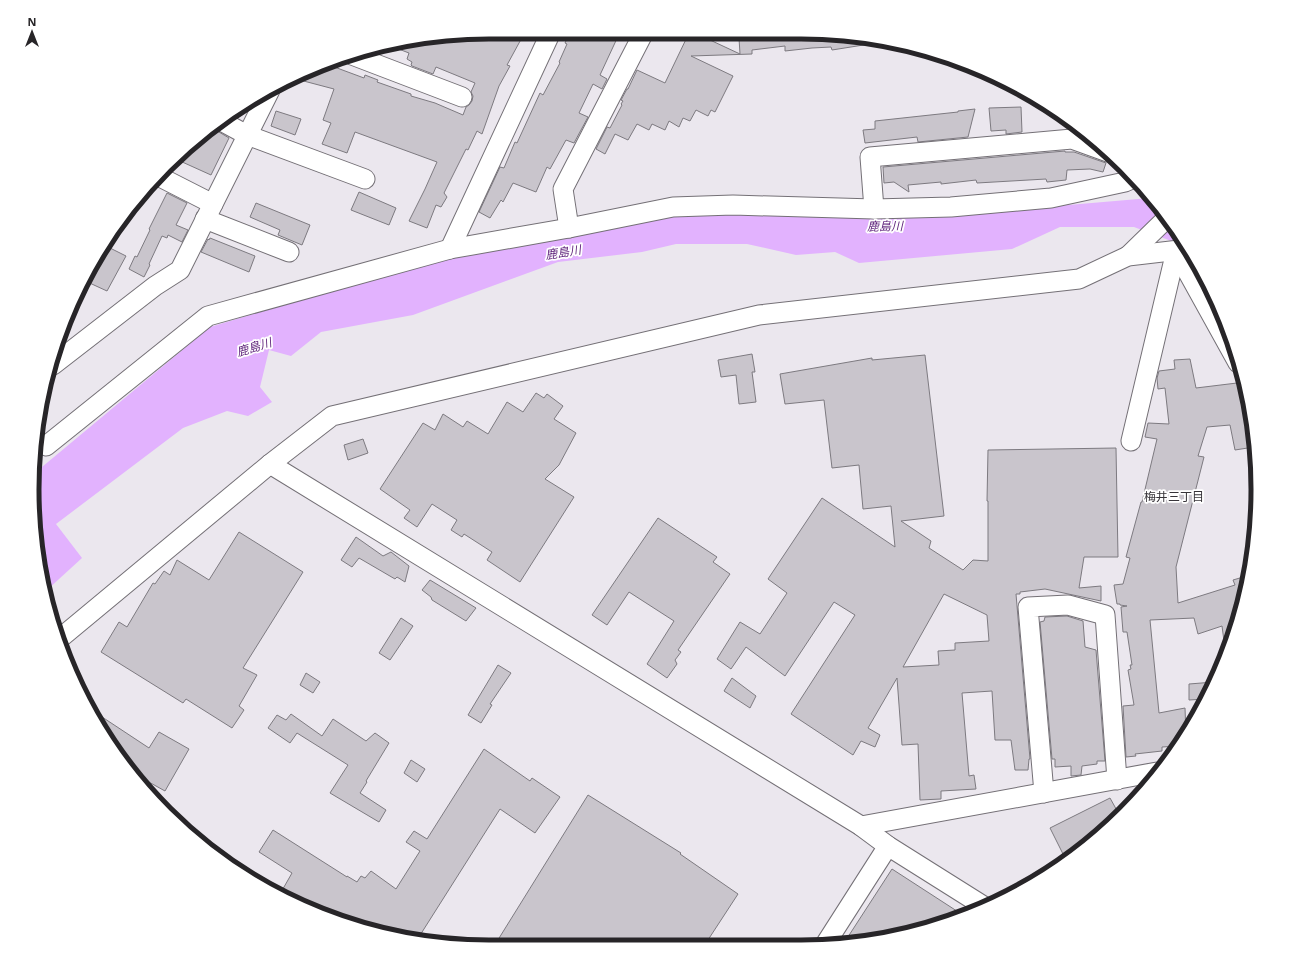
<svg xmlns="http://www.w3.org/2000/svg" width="1290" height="979" viewBox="0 0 1290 979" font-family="'Noto Sans','Noto Sans JP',sans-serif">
<rect width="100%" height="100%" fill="#ebe7ee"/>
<polygon fill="#e2b2fe" points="1150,198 1183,240 1174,242 1134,227 1060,227 1012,249 859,263 835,252 796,255 747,244 676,244 642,252 558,262 413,315 321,332 291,356 269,350 260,387 272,402 248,416 227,411 183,428 56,524 82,558 47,590 33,519 36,472 210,327 448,256 686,214 917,218"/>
<g fill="#c9c5cc" stroke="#7d7a80" fill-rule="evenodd">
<polygon points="490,32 525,32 507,65 510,66 499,86 482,134 477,131 468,150 466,149 444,193 447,197 441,207 436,205 427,228 409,221 425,189 437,162 355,132 347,153 322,144 331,123 323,120 334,89 296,79 329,65 364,78 365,75 378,80 377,82 411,94 411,96 435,103 463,115 466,107 469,105 472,101 473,96 471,92 475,83 436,67 433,74 412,66 411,65 412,62 407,59 409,53 388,45"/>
<polygon points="570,32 620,32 600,75 607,79 602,89 593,84 579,113 588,117 574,143 566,140 550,169 547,167 536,192 513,183 503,202 501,200 490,218 479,212 500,167 504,168 515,142 517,143 540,93 543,95 560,63 559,62 567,44 565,43"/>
<polygon points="689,33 695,33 740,54 739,38 743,38 743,36 763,33 830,33 876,40 876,43 832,50 831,47 812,48 785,51 785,46 752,50 752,54 691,56 733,76 715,112 711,110 708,116 696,110 690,121 683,118 679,127 669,121 665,130 652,124 649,130 637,124 628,140 615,134 605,154 596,149 607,127 610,128 622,105 621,104 623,101 621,100 627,89 628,89 637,70 665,83"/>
<polygon points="244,106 238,118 233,115"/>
<polygon points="1021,107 1022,132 1006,134 1006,130 991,131 989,108"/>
<polygon points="975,109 968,137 918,142 917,137 865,143 863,130 875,129 875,121 958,112 958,111"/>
<polygon points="276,111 301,119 295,135 271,126"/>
<polygon points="214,129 229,138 211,175 180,161 183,153"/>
<polygon points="1065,151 1065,152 1074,152 1106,163 1103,172 1090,169 1067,170 1066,180 1047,182 1046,179 977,183 976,180 941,184 941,182 908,185 909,192 894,182 884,183 883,167"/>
<polygon points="359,192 396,208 389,225 351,210"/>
<polygon points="167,193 187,203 176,225 188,230 182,242 168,235 167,238 162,236 149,264 150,265 144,277 129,269 135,256 137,257 150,230 149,229"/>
<polygon points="256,203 310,225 302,245 278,235 280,230 250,217"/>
<polygon points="210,238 255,256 249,272 201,252 208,239 209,240"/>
<polygon points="104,245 126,256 107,291 83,280"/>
<polygon points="752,354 755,372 752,372 756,402 739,404 736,375 721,377 718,360"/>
<path d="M925 355 944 516 901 521 931 541 929 548 963 570 973 560 988 561V501H987L988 450 1116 448 1118 557H1084L1079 588 1101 586V601L1045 589 1020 592V594H1016L1030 759H1029L1028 770H1015L1011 740H995L992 691 962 693 969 776 974 775 976 789 941 791V799L920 800 918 744 902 745 897 678 868 728 880 735 875 747 861 741 853 755 791 714 855 615 834 602 785 676 746 647 731 669 717 659 740 622 760 634 787 593 768 579 822 498 895 547 891 506 863 509 859 465 832 468 824 400 785 404 780 374 872 358V360ZM944 594 987 615 989 641 955 643V650L938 651 939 665 903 667Z"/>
<polygon points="1190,359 1196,388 1237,383 1250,411 1254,447 1235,450 1230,425 1207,427 1198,456 1204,457 1176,567 1178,603 1235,585 1233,580 1250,575 1249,579 1226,656 1222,626 1198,634 1194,618 1150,620 1159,713 1185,708 1186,735 1179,746 1162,747 1162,751 1135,754 1136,756 1126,757 1123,706 1134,705 1128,670 1131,669 1130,665 1132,665 1127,632 1123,632 1121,607 1127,606 1120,605 1120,604 1117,604 1114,585 1123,584 1130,558 1126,557 1141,502 1142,502 1157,439 1145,437 1148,423 1169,424 1165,388 1158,389 1157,378 1159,371 1175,369 1174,360"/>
<polygon points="536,393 544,398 547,394 563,406 554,419 576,433 559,465 545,479 574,497 520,582 487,560 492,552 464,534 462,537 451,530 457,520 432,504 417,527 404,518 410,510 380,489 423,423 435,430 443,414 463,427 467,421 488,434 507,402 523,412"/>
<polygon points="363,439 368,453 348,460 344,445"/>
<polygon points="658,518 717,557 713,562 730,574 678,650 681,652 675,660 677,664 667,678 647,664 674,621 629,592 607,625 592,615"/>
<polygon points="239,532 303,572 243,668 257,675 239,706 244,710 232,728 186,699 183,703 101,652 119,622 127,627 153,583 155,584 164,571 170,575 177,560 209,580"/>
<polygon points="356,537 383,556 391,552 409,566 405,582 397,577 395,579 359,558 352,567 341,560"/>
<polygon points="430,580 476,608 466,621 432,600 431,597 422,590"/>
<polygon points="1067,616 1083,621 1085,647 1096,650 1105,761 1097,761 1097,764 1082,766 1081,775 1071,776 1071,766 1055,767 1055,759 1052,759 1040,622 1044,621 1045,617"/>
<polygon points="401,618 413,626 390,660 379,653"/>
<polygon points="498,665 511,673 490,704 492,705 481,723 468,715"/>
<polygon points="306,673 320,682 313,693 300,685"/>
<polygon points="732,678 756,696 750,708 724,691"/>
<polygon points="1214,682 1205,699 1189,700 1189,684"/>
<polygon points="93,711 149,748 159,732 189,749 165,791 138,776 109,744"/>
<polygon points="291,714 322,736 333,719 366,741 375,733 389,743 366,781 367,782 360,793 386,810 379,822 330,793 348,765 297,733 290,743 268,728 277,715 286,720"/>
<polygon points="484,749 530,781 532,778 560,797 535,833 500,809 417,940 342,923 280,894 292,873 259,852 273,830 347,877 347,876 357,882 361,876 365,878 371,871 396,889 420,851 406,842 414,831 427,839"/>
<polygon points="411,760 425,769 417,782 404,773"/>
<polygon points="588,795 681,853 680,854 738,894 706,943 496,943"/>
<polygon points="1110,798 1120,816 1066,860 1050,828"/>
<polygon points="892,869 963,915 860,943 844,943"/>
</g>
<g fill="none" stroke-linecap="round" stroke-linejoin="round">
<g stroke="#747076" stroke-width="21">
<g id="minor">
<polyline points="352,55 462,97"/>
<polyline points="223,122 247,135 365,179"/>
<polyline points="158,176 213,204"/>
<polyline points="874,209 870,157 1072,139 1108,152"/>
<polyline points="205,219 289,252"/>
<polyline points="569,228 563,189 644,32"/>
<polyline points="450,249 551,32"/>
<polyline points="1176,251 1238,363"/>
<polyline points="1128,256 1167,218"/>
<polyline points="53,365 155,286 180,270 270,90"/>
<polyline points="1131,441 1176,251"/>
<polyline points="46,446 208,316 450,249 569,228 673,207 733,205 874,209 951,207 1051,198 1125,182 1134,178"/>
<polyline points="270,464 861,826 888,846 985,907"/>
<polyline points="58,640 270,464 332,416 759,315 1079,279 1128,256 1188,249"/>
<polyline points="1044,793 1028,607 1068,605 1105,615 1117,780"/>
<polyline points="861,826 1157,772"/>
<polyline points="826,943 888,846"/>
</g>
</g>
<use href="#minor" stroke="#fff" stroke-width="19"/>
</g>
<g text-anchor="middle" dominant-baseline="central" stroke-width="3.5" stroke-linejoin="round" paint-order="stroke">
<g font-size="12" font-style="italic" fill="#61267d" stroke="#fff">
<text transform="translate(885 226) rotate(-1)">鹿島川</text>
<text transform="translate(563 252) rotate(-9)">鹿島川</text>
<text transform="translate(254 347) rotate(-17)">鹿島川</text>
</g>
<g font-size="12" fill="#373439" stroke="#fff">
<text x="1174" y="496">梅井三丁目</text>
</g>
</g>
<path d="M0 0H1290V979H0ZM489 39H801A450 450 0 0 1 1251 489V490A450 450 0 0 1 801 940H489A450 450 0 0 1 39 490V489A450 450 0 0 1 489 39Z" fill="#fff" fill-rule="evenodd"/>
<path fill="none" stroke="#272528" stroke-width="5" d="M489 39H801A450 450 0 0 1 1251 489V490A450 450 0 0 1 801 940H489A450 450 0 0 1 39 490V489A450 450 0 0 1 489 39Z"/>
<g transform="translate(32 32)" stroke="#ffffff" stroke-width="3" paint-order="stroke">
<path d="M0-3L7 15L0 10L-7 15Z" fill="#272528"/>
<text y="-6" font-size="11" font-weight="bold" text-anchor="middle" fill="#272528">N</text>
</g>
</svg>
